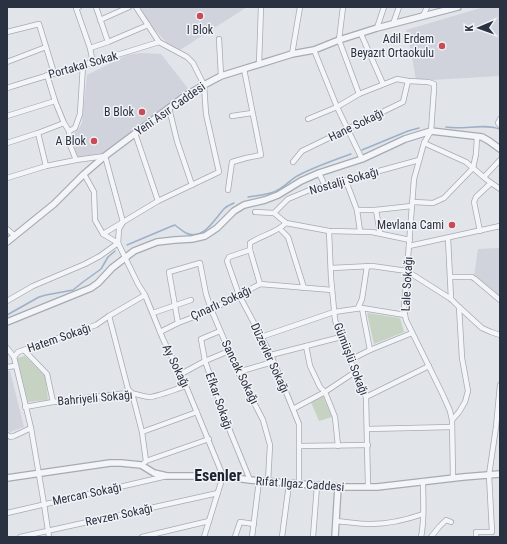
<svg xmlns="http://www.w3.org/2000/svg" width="507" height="544" viewBox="0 0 507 544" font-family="'Roboto Condensed',sans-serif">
<rect width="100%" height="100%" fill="#e1e4e9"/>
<g fill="#d0d3db">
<polygon points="140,7 247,7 180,50 167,43 151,26"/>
<polygon points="484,7 500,7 500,76 416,81 413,62 406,30"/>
<polygon points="141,53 161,54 190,91 102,154 76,158 71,140 71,137 80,127 82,122 87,75 127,55"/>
<polygon points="498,248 500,250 500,297 475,276 474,274 475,270 478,249"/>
<polygon points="7,371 10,371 24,427 10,432 7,430"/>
</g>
<g fill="#c6d3c3">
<polygon points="367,313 400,318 404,332 374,344"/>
<polygon points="25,356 45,376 48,399 47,400 28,402 17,358"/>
<polygon points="323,396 332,417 319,421 311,402"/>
</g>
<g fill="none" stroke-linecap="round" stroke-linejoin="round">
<g stroke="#9eb0c8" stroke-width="1.5">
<path d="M446 127C464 130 483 123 500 129"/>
<polyline points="362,150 408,131 419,128"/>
<path d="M248 197C260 195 271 195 281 188 288 184 293 177 301 174 317 166 334 160 351 154"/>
<path d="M127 245 172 226 175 225C179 228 182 231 186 233 203 241 214 220 223 210 226 206 230 205 234 203"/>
<polyline points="7,315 39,297 46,295 73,290 83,282 101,269 108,257 115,251"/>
</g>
<g stroke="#a6abb3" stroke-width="6">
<g id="minor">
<polyline points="79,7 76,8 90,48 93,63"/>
<polyline points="96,7 108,42"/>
<polyline points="343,7 339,40 359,94 397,79 408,81 428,82 434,84 434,89 431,131 424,143 414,179 404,310 406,320 443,395 450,411 452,420 453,478"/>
<polyline points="423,16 427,7"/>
<polyline points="100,20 129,7"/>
<polyline points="393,24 399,7"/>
<polyline points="377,28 384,7"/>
<polyline points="7,32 39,24 54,73"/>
<polyline points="361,34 383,84"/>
<polyline points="219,39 221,76"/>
<polyline points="90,48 108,42 148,25"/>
<polyline points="314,50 337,107 362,159"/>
<polyline points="292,54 300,7"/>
<polyline points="7,62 46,47"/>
<polyline points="259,64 261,7"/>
<polyline points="47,75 55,101 64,123 69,131 70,145 76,160"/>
<path d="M7 88C57 72 109 58 159 42"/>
<polyline points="169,108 177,141 192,185"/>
<polyline points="7,116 55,101"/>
<polyline points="232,116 252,113"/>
<polyline points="308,119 337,107 359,94"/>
<polyline points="500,119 498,123 500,125"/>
<polyline points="69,131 75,128 80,114 83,65"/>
<polyline points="38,133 46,166"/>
<polyline points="135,133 158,201"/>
<polyline points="7,143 38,133 64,123"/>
<polyline points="424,143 466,162 487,180 500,189"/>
<polyline points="293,162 302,151 403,102 408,81"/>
<polyline points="319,173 325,186"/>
<polyline points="84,174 94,192 95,220 103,234 118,243"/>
<polyline points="484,177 500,160"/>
<polyline points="7,178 46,166 76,160 105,156 123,222 119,229 118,243"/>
<polyline points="346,181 357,210 375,210 412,206"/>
<polyline points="228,190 232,162 246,158 261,155 244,69"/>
<polyline points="413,202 433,203 444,198 473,168 476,154 477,137"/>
<polyline points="357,210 360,231"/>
<polyline points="376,210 380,233"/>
<polyline points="255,212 274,213 286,223 329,231 372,232 410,240"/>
<polyline points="274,213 288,199 312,189 350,179 419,160"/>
<polyline points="7,229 15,236"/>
<polyline points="280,229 288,237 304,288"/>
<polyline points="329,231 331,278 335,320 346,351 366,397 368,487"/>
<polyline points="480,231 474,202 476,197 491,183"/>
<polyline points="103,234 158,201 219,172 206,114 204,85 193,63 187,57 159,42 136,7"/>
<polyline points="448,238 451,299"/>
<polyline points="118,243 138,284 145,295 163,339 186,386 223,476 204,537"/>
<polyline points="409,246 500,226"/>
<polyline points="250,250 229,257 227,261 239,295 271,355 299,424 299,485"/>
<polyline points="331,268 372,266 407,271 451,299 459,307 482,328 491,332 500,335"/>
<polyline points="450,277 472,277 475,279 500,300"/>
<path d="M260 284 250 250V243C262 235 276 233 286 223"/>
<polyline points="7,301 33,286 85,264 100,256 118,243"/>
<polyline points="358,308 362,299 367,266"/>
<polyline points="362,308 363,314 370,350"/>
<polyline points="153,313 191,300"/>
<polyline points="109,316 128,389 132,393 142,432 146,461"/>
<polyline points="178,323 169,272 200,263 206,294 211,309 238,372 263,420 270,445 268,482"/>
<polyline points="220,331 201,339 205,361 230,431 250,480"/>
<polyline points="160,332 178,323 207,312 260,284 332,290"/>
<polyline points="261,337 334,312 362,308 405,315"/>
<polyline points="306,346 310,366 320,387 325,392 335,417 338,446"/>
<polyline points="7,348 14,357 31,428 44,504 49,537"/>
<polyline points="24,350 47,374 53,402"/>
<polyline points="271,355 341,337"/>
<polyline points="14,357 18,352 96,325 109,316 145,295"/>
<polyline points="350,360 370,350 412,333"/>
<polyline points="7,367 15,366"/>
<polyline points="238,372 273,362"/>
<polyline points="181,374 205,361 229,351"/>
<polyline points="366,397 429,366"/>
<path d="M25 407 53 402 127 393C135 393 141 396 149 397 157 397 178 388 186 386"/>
<polyline points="293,409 325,392 355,372"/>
<polyline points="452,420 459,412 465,402 468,391 462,358 459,307"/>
<polyline points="367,429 452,427"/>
<polyline points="142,432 197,412"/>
<polyline points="7,435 11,437 14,436 31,428"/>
<polyline points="299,446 368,445"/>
<polyline points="144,463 146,461 209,439"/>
<polyline points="7,513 167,476"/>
<path d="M336 521C347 522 359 524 371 524 389 524 406 520 423 514"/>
<polyline points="20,537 218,493"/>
<polyline points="142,537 209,521"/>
<polyline points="235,537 240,522 254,524"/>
<polyline points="252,537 259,481"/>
<polyline points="282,537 289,484"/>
<polyline points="313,537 317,486"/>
<path d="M421 537C425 519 423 499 423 481"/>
<polyline points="431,537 439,527 446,520 451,522"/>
<polyline points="476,537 476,532 492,532 489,475 496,427 500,385"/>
</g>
</g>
<g stroke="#a6abb3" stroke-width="8">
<g id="tertiary">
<polyline points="7,242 54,204 84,174 105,156 185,96 204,85 221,76 292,54 314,50 339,40 377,28 458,7"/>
<polyline points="7,322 91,288 98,283 112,268 134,251 157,242 175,240 192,239 205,236 217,228 234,211 244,205 265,200 278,195 301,181 319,173 362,159 405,139 431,131 482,137 489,141 500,149"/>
<polyline points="7,478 110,463 121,463 141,465 154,473 167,476 221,476 250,480 338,487 377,487 463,477 500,474"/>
<polyline points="335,537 338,487"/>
</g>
</g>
<use href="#minor" stroke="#f4f5f8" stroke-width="4.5"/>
<use href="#tertiary" stroke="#f4f5f8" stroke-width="5.5"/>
</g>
<g fill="#ca4b56" stroke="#f1f3f7" stroke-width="1.5">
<circle cx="200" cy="16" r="4"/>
<circle cx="442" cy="46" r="4"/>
<circle cx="142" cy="112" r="4"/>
<circle cx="94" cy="141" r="4"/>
<circle cx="452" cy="225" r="4"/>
</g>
<g text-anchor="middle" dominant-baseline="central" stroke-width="3" stroke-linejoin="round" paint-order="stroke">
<g font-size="12" fill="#2a3141" stroke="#f1f3f7" text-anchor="end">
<text x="200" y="30" text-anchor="middle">I Blok</text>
<text x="434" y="39">Adil Erdem<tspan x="434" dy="14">Beyazıt Ortaokulu</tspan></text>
<text x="134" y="112">B Blok</text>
<text x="86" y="141">A Blok</text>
<text x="444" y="225">Mevlana Cami</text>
</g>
<g font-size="12" fill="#2a3141" stroke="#f1f3f7">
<text transform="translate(83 65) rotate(-16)">Portakal Sokak</text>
<text transform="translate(170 109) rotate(-35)">Yeni Asır Caddesi</text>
<text transform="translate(356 125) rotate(-26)">Hane Sokağı</text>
<text transform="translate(344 181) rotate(-16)">Nostalji Sokağı</text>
<text transform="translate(407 284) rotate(-87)">Lale Sokağı</text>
<text transform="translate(221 303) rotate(-25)">Çınarlı Sokağı</text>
<text transform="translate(59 338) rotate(-19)">Hatem Sokağı</text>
<text transform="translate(270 358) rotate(65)">Düzevler Sokağı</text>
<text transform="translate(351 359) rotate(69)">Gümüşlü Sokağı</text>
<text transform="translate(176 366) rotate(64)">Ay Sokağı</text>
<text transform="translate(240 372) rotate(64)">Sancak Sokağı</text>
<text transform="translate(95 398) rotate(-5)">Bahriyeli Sokağı</text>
<text transform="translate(219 401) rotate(71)">Efkar Sokağı</text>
<text transform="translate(300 484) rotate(4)">Rıfat Ilgaz Caddesi</text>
<text transform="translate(87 494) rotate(-12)">Mercan Sokağı</text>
<text transform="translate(119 515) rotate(-12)">Revzen Sokağı</text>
</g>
<g font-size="16" font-weight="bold" fill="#1c2232" stroke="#f1f3f7">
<text x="218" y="475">Esenler</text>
</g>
</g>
<rect width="507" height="544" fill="none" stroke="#2a3141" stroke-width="16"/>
<g transform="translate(479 28) rotate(268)" stroke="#f1f3f7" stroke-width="3" paint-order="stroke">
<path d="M0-3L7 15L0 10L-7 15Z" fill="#2a3141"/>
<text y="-6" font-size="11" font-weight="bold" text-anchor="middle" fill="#2a3141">K</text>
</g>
</svg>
